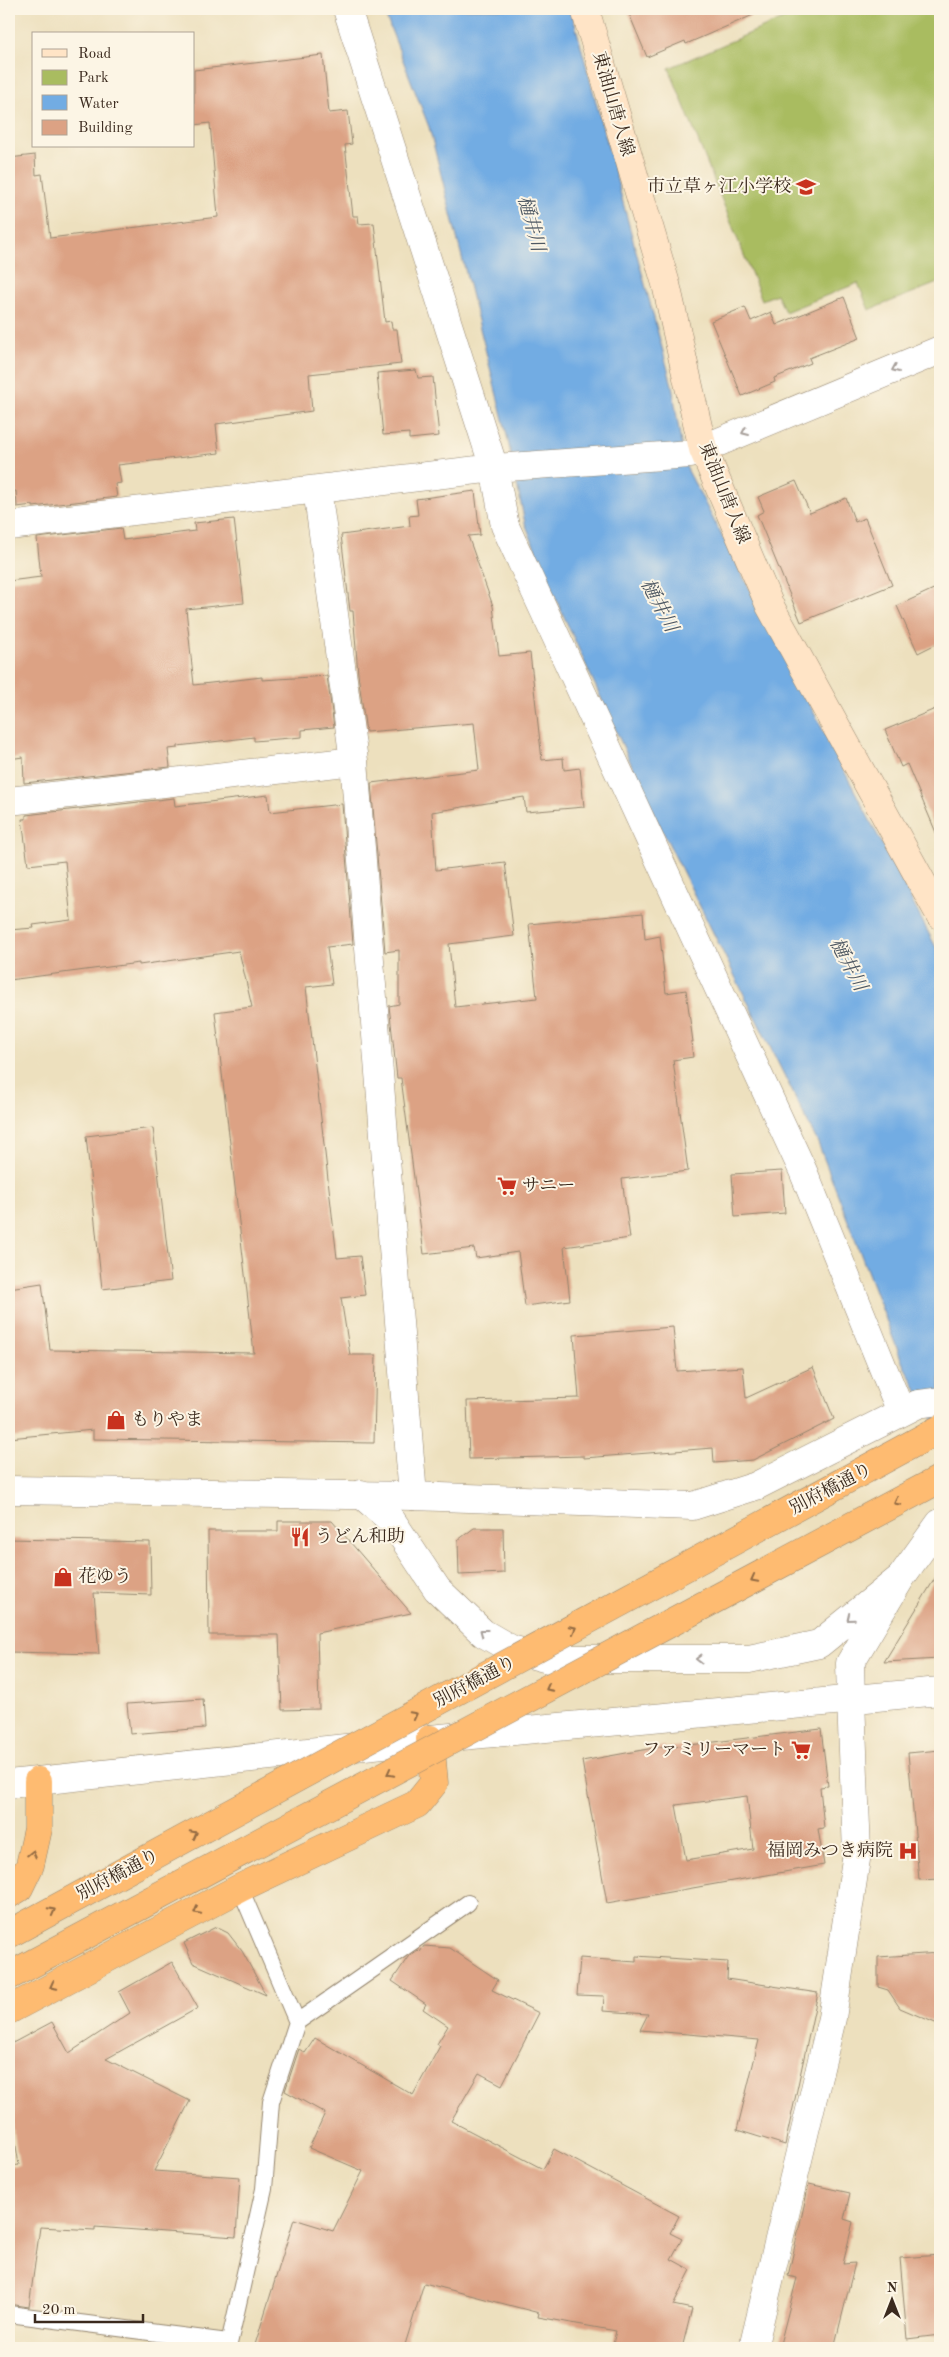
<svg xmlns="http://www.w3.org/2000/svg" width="949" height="2357" font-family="'Old Standard TT','Noto Serif JP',serif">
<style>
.green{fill:#a9bc60;stroke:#72733f}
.water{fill:#72ace3;stroke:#566b80}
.building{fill:#dca284;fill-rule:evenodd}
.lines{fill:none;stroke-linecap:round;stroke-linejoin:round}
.service-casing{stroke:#94856e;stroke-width:18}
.minor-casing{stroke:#94856e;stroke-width:29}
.tertiary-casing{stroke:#94856e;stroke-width:29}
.secondary-casing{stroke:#94856e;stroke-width:29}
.trunk-casing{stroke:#94856e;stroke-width:29}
.service{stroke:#fff;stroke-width:16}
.minor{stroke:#fff;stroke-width:28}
.tertiary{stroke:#fff;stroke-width:28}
.secondary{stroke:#ffe4c6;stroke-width:28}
.trunk{stroke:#febb71;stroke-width:28}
.trunk-bridge-casing{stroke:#94856e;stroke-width:29;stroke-linecap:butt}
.trunk-bridge{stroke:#febb71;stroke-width:28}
.oneway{stroke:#a79f9a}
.oneway2{stroke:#936b43}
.labels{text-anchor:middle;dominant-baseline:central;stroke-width:4;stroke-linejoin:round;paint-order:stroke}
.street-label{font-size:18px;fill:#3b2a1e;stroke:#fcf5e5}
.poi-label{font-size:18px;fill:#3b2a1e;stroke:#fcf5e5;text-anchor:start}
.water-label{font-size:19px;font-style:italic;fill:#4e5863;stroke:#fcf5e5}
</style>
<rect width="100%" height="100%" fill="#fcf5e5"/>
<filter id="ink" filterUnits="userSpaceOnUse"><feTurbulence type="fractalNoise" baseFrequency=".02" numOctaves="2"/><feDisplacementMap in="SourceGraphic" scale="10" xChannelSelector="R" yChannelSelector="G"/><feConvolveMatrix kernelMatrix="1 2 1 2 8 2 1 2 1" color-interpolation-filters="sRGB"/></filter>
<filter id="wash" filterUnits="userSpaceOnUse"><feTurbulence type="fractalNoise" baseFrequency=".0096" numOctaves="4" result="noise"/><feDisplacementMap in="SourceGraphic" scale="20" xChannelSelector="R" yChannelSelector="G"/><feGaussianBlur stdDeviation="1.12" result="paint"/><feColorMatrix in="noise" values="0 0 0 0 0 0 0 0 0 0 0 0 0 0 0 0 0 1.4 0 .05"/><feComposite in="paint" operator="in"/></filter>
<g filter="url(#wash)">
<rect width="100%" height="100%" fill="#ede0be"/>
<!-- green -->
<path class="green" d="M806,9H940V282L869,310L858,283L785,312L777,294L762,300L669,68Z"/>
<!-- water -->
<path class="water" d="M383,9H571L672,385L684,463L940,955V1433L903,1364L818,1143L653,812L550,586L525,523L506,431L429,127Z"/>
<g id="blocks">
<!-- building -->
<path class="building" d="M627,9H767L686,44L685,41L647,57Z
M323,55L329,113L348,111L352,144L345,145L353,216H358L359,224L374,223L385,322L391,321L392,329H397L401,364L309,374L312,411L216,424L219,453L118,465L121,483L115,484L117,497L33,507V505L17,507L16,491L10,492L9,477V158L35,155L36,175L42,174L50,238L218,217L210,123L194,125V70Z
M844,297L860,338L809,358L811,363L774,378L775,382L742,396L711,321L745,307L751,321L771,312L776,325Z
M416,370L418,378L433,377L439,436L409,439V433L383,435L377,373Z
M796,481L810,513L846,498L855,522L865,518L892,585L801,622L757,515L764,511L758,497Z
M475,491L480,535L468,536L493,606L499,656L530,653L542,760L563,758L564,770L580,768L584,807L526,812L524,797L432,812L436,870L505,862L514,936L449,944L455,1007L537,998L529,924L643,913L645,939L660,936L666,993L686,990L693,1042H691L693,1057L673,1060L688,1171L622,1179L630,1238L564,1247L570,1300L525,1306L518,1252L476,1258L474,1248L424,1254L401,1078H397L391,1023L389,1006L399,1004V950L385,952L371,783L479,770L474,723L366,732L358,674L353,611H350L341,535L410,526L409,516L418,515L416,499Z
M234,519L244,603L186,609L194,685L262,677V680L327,676L334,727L302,730V737L254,741V737L178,746V748L168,749L170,767L24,783L23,757L9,759V581L41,577L37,538L121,528L123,540L195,531L194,523Z
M940,586V642L918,653L897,606Z
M940,707V842L907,764L901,767L885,730Z
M268,795L270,812L342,804L353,944L327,947L332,984L306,987L337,1258L360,1256L365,1295L341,1298L350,1355H376L374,1443L93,1439V1430L9,1438V1288L42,1283L50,1350L254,1353L215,1012L252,1007L239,951L139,965V963L9,980V930L34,928L33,925L71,920L65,861L28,865L22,819H26V815L174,798L175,806Z
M153,1128L171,1281L102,1289L86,1136Z
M782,1171L785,1213L735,1217L732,1174Z
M673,1327L677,1371L743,1367L746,1398L813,1367L834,1419L753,1460L714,1463L713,1448L584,1458V1456L469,1459L467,1401L579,1398L574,1335Z
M278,1521H332L411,1613L317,1633L319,1709L282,1710L279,1635H209L208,1531H278Z
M474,1528H503L504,1573L459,1575L458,1540Z
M9,1539L150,1542L151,1595L94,1593L99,1654L9,1652Z
M940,1570V1659L884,1662Z
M203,1699L205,1728L130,1734L127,1704Z
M821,1729L828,1786L820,1787L824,1828L818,1829L824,1865L607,1903L582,1761L665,1746V1748ZM747,1796L753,1849L686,1860L676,1805Z
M940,1750V1879L919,1880L908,1753Z
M216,1927L228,1933L242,1951L266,1995L193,1963L184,1943Z
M424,1946L450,1948L498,1980L492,1990L539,2013L502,2085L479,2073L451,2121L543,2169L554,2149L679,2216L670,2233L682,2239L671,2259L691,2270L673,2305L692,2309L682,2348H612L616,2331L538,2317L539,2313L424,2283L404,2348H254L294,2219L333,2231L363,2171L309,2148L325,2113L285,2091L299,2049L305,2053L315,2038L413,2095L440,2046L437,2044L448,2026L423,2009L426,2004L392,1981L408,1957L418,1950L420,1952Z
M940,1953V2025L900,2008L888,1990L878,1987V1957Z
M636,1956L728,1962L727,1979L818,1993L785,2145L737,2130L759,2040L640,2030L648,2014L603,2011L604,1996L577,1995L580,1958L636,1962Z
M172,1962L198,2008L106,2059L190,2101L154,2171L240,2177L236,2237L95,2227V2230L40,2227L29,2307L9,2304V2166L19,2165L9,2102V2045L52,2022L69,2053L130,2013L119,1992Z
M809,2184L850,2193L844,2219L853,2222L843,2264L855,2263L834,2348H779L797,2278L788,2276Z
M940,2255V2335L907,2339L900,2258Z"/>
</g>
</g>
<g filter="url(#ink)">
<use href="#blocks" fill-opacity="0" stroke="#94856e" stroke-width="1"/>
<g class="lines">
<defs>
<path id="service" d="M240,1888L297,2022
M9,2314L228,2342
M228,2348L264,2189L271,2102L297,2022L468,1903"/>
<path id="minor" d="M347,9L494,468L505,526L803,1171L901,1412
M317,489L354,761L413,1496L693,1506L756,1486L918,1404
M9,526L494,468L690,454L940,350
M9,801L354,761
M361,1494L392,1521L437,1589L483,1633L511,1649L548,1659H749L819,1644L899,1579
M753,2348L832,2018L857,1853L851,1700"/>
<path id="tertiary" d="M918,1404L940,1401
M9,1490L413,1496
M851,1700L850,1663L902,1576L940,1523
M9,1784L430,1739L940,1691"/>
<path id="secondary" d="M585,9L666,284L703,449L770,606L940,915"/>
<path id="trunk" d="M9,1894L19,1888L30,1865L38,1829V1781
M9,2010L240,1888L417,1804L434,1783L430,1739"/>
</defs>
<!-- service casing -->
<use href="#service" class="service-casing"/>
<!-- minor casing -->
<use href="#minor" class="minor-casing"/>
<!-- tertiary casing -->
<use href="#tertiary" class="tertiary-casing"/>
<!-- secondary casing -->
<use href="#secondary" class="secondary-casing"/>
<!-- trunk casing -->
<use href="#trunk" class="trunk-casing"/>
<!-- service -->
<use href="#service" class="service"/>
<!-- minor -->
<use href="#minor" class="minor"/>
<!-- tertiary -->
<use href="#tertiary" class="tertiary"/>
<!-- secondary -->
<use href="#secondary" class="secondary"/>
<!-- trunk -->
<use href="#trunk" class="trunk"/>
<defs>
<path id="trunk-bridge" d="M9,1934L940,1429
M9,1976L940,1479"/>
</defs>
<!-- trunk-bridge casing -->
<use href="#trunk-bridge" class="trunk-bridge-casing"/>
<!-- trunk-bridge -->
<use href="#trunk-bridge" class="trunk-bridge"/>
</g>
<!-- one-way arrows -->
<defs><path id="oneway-chevron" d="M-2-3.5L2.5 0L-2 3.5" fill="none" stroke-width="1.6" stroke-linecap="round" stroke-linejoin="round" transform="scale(1.25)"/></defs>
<g class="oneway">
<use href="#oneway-chevron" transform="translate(895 369) rotate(157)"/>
<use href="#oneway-chevron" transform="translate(745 432) rotate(157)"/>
<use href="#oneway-chevron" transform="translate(850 1618) rotate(141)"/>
<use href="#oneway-chevron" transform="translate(483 1632) rotate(-143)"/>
<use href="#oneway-chevron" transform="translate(699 1659) rotate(180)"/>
</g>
<g class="oneway2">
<use href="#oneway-chevron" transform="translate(897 1502) rotate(152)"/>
<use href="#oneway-chevron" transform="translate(754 1579) rotate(152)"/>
<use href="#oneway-chevron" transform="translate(573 1629) rotate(-28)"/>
<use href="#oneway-chevron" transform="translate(549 1688) rotate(152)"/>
<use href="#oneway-chevron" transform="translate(414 1715) rotate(-28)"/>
<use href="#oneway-chevron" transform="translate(390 1773) rotate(152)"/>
<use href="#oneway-chevron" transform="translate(194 1834) rotate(-28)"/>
<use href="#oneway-chevron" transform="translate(32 1854) rotate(-77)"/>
<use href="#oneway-chevron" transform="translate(52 1911) rotate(-28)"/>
<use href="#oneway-chevron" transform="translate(197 1911) rotate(152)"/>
<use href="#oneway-chevron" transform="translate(53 1986) rotate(152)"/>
</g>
</g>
<!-- icons -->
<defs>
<symbol id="school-bare" viewBox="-9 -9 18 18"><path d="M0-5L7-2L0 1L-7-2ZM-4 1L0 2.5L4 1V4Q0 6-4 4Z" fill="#c8321e" stroke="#fcf5e5" stroke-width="2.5" paint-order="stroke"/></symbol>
<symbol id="supermarket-bare" viewBox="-9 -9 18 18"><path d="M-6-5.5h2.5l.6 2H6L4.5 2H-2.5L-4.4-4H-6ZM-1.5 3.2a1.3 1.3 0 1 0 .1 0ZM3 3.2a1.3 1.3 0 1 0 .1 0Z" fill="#c8321e" stroke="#fcf5e5" stroke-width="2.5" paint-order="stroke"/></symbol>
<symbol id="shop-bare" viewBox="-9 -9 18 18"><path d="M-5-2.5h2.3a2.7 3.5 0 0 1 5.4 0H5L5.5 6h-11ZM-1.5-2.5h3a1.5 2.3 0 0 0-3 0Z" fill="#c8321e" stroke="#fcf5e5" stroke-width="2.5" paint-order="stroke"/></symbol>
<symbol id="restaurant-bare" viewBox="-9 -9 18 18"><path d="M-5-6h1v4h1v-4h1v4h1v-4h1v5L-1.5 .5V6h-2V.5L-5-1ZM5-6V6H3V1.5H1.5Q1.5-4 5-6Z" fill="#c8321e" stroke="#fcf5e5" stroke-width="2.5" paint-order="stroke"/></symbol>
<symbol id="hospital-bare" viewBox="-9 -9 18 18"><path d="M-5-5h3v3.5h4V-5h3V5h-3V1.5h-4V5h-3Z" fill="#c8321e" stroke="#fcf5e5" stroke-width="2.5" paint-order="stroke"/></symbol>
</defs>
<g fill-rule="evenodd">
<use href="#school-bare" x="792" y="173" width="28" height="28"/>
<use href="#supermarket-bare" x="493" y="1172" width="28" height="28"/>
<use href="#shop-bare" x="102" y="1406" width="28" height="28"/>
<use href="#restaurant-bare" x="286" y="1523" width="28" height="28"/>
<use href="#shop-bare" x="49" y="1563" width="28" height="28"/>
<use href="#supermarket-bare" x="787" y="1736" width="28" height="28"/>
<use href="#hospital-bare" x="894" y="1837" width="28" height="28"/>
</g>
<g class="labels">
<!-- street labels -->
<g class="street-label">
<text transform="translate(613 104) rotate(74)">東油山唐人線</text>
<text transform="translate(724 493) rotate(68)">東油山唐人線</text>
<text transform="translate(831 1489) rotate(-28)">別府橋通り</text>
<text transform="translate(475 1682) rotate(-28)">別府橋通り</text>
<text transform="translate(118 1875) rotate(-28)">別府橋通り</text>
</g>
<!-- poi labels -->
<g class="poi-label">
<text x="791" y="187" text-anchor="end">市立草ヶ江小学校</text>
<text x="522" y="1186">サニー</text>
<text x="131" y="1420">もりやま</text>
<text x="315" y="1537">うどん和助</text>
<text x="78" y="1577">花ゆう</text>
<text x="786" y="1750" text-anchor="end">ファミリーマート</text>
<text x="893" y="1851" text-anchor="end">福岡みつき病院</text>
</g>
<!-- water labels -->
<g class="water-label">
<text transform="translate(530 224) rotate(75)">樋井川</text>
<text transform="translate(658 606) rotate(62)">樋井川</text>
<text transform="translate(847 965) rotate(62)">樋井川</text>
</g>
</g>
<!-- margin -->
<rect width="949" height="2357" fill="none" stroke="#fcf5e5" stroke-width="30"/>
<!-- legend -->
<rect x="32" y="32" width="162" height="115" fill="#fcf5e5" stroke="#afa495"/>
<rect x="42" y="49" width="25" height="8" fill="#ffe4c6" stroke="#afa495"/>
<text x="78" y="58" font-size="15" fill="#3b2a1e">Road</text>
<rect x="42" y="70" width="25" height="15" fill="#a9bc60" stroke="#afa495"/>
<text x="78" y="82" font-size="15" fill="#3b2a1e">Park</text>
<rect x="42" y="95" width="25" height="15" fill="#72ace3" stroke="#afa495"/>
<text x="78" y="108" font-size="15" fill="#3b2a1e">Water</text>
<rect x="42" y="120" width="25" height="15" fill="#dca284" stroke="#afa495"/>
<text x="78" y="132" font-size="15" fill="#3b2a1e">Building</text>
<!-- north arrow -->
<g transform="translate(892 2300)" stroke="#fcf5e5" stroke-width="4" paint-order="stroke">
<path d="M0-4L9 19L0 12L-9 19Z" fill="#3b2a1e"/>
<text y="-8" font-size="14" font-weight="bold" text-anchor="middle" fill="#3b2a1e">N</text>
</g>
<!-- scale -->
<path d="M35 2314v8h108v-8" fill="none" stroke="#3b2a1e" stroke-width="2.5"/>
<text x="42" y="2314" font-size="15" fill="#3b2a1e" stroke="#fcf5e5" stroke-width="4" paint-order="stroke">20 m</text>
</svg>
